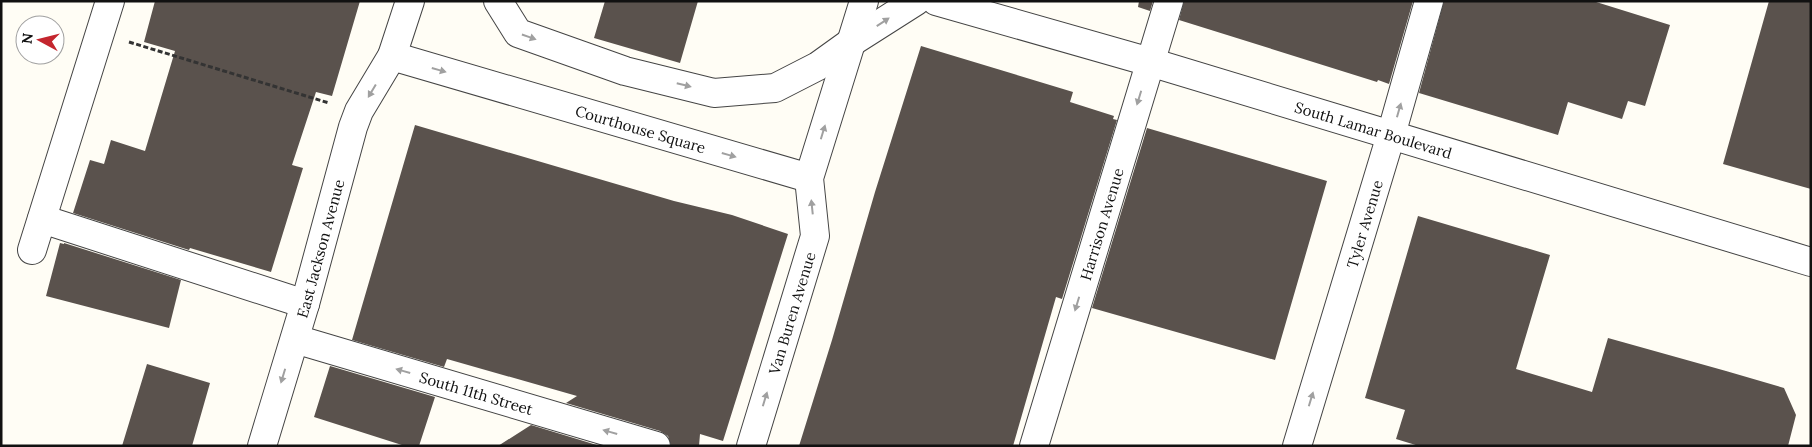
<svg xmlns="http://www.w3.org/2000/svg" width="1812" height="447" font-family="Lora,serif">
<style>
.building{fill:#5a524d}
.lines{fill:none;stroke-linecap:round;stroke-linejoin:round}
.minor-casing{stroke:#444;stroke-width:30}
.path{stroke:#333;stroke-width:3;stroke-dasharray:5 2.5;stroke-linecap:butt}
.minor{stroke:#fff;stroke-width:28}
.oneway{fill:#a0a0a0}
.labels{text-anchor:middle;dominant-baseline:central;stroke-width:5;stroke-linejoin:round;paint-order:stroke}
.street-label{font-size:15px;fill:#111;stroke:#fff}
</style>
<rect width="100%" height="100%" fill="#fffdf5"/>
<!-- building -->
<path class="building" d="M155,1H360L332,96L316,92L292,165L303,168L271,272L190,248L189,250L73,213L90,160L104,164L111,140L145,151L175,51L144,42Z
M605,1H698L680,63L594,38Z
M1139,1H1153L1150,11L1138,7Z
M1184,1H1413L1389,84L1378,80L1377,82L1179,20Z
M1444,1H1593L1670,25L1645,106L1628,101L1622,119L1568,102L1558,135L1419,93Z
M1769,1H1811V189L1723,164Z
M921,46L1073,92L1070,102L1114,116L1113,119L1117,120L1062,299L1056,297L1013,446H799L832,340L875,192Z
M415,125L674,201L732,215L788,234L723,441L700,434L699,446H671L668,436L660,431L566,403L577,396L447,359L444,367L352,340Z
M1147,128L1327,181L1275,360L1092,308Z
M1418,216L1550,255L1516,369L1592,392L1608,338L1726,371L1784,388L1796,415L1788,446H1419L1396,439L1405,410L1365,398Z
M60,243L64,244V243L181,280L169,328L46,296Z
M147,364L210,383L192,446H122Z
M330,366L435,397L419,446H405L314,417Z
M531,425L600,446H498Z"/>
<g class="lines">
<defs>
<g id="minor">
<path d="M498,1L518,33L625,71L714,93L775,88L818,66L850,43L916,1"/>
<path id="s1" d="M936,1L1150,62L1811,262"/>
<path id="s2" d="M392,56L809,178"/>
<path d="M42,219L305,304"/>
<path d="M32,250L110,1"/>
<path id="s3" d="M295,339L656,446"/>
<path id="s4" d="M262,446L305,304L353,127L359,111L392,56L410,1"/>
<path id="s5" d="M751,446L815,236L809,178L864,1"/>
<path id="s6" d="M1034,446L1169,1"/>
<path id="s7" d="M1297,446L1391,135L1429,1"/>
</g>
</defs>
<!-- minor casing -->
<use href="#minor" class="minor-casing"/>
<!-- path -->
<path class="path" d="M129,42L329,103"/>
<!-- minor -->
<use href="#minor" class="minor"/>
</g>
<!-- one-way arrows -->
<defs><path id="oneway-solid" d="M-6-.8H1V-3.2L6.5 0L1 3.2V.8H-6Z" transform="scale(1.25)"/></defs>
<g class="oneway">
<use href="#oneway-solid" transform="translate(883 22) rotate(-33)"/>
<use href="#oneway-solid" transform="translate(529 37) rotate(19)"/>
<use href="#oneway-solid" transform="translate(439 70) rotate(16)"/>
<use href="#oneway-solid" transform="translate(684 85) rotate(14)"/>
<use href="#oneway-solid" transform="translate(372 91) rotate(121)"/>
<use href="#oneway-solid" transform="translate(1139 98) rotate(107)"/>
<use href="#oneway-solid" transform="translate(1399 110) rotate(-74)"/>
<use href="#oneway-solid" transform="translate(823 132) rotate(-73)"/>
<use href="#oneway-solid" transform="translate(729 155) rotate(16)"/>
<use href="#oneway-solid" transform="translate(812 207) rotate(-96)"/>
<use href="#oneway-solid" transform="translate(1077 304) rotate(107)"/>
<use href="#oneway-solid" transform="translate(403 371) rotate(-164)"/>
<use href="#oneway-solid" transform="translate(283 376) rotate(107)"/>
<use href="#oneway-solid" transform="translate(765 399) rotate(-73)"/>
<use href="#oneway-solid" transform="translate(1311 399) rotate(-73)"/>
<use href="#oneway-solid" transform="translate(610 432) rotate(-164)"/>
</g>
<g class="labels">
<!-- street labels -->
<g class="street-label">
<text stroke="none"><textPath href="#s2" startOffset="259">Courthouse Square</textPath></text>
<text stroke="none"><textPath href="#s1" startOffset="456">South Lamar Boulevard</textPath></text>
<text stroke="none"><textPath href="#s6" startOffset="232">Harrison Avenue</textPath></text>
<text stroke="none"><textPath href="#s7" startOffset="232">Tyler Avenue</textPath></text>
<text stroke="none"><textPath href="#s4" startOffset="206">East Jackson Avenue</textPath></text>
<text stroke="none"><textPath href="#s5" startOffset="139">Van Buren Avenue</textPath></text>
<text stroke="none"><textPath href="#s3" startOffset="189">South 11th Street</textPath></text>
</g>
</g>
<!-- border -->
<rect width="1812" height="447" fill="none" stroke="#111111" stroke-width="5"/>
<!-- north arrow -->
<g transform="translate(40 40) rotate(277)"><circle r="24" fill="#ffffff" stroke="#a0a0a0"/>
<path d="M0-4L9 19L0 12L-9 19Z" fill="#c4262e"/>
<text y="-8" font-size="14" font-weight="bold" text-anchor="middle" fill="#111111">N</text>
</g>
</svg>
